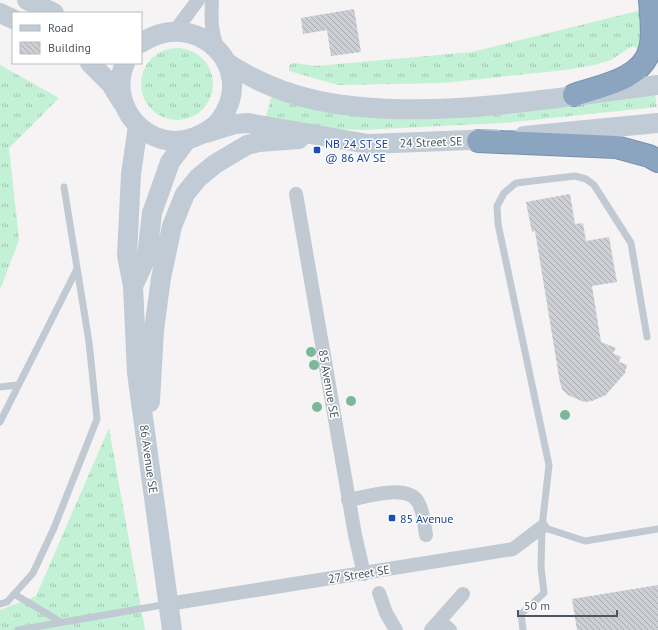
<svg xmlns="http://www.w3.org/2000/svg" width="658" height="630" font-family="'PT Sans',sans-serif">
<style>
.grass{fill:url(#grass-tufts)}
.building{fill:url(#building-back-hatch)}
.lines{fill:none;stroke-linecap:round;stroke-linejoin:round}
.highway-casing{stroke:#7690ad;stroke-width:24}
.lane{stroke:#c1cad2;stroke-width:7}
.street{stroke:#c1cad2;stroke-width:14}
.secondary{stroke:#c1cbd6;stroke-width:20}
.highway{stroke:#8ba5c1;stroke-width:22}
.tree{fill:#7bb799}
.transit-dot{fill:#1a4fb4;stroke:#fff;stroke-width:1.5}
.labels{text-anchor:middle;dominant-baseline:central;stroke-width:3;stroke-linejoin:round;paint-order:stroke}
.street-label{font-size:12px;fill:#4a5661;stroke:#fff}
.transit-label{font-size:12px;fill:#164399;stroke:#fff;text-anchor:start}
</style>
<defs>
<pattern id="grass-tufts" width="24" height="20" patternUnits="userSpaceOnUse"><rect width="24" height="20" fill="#c3f1d5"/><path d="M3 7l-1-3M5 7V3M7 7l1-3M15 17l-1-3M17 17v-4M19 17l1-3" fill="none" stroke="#a0c6b0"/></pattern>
<pattern id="building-back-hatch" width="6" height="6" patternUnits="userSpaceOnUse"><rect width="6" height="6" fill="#cdcfd5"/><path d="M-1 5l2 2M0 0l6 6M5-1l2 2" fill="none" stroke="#a8abb0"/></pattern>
</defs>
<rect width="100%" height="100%" fill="#f5f3f3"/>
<!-- grass -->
<path class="grass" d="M646,9L641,47L637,48L632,46L611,60L594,65L565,70L443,83L338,85L289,71V65L294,63L316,66L472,52Z
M141 84a36 36 0 1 1 72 0a36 36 0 1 1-72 0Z
M0,65L59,98L9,148L19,240L0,290Z
M655,94L657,107L502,123L360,130L322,128L266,117L271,98L273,97L292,103Z
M109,428L145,630H0V610L36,596Z"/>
<!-- building -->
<path class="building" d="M354,9L361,52L331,56L327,30L303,34L301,18Z
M570,194L575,224L583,223L586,241L609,237L617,282L592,286L601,342L616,348L613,353L621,357L619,362L627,365L625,373L606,395L592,401L584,402L568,395L562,389L560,383L535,231L532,232L526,202Z
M658,585V630H577L572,599Z"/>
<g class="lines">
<defs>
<path id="highway" d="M574,95C600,86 642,80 650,49C654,34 651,16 650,0
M478,141L616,147L649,156L658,161"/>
</defs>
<!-- highway casing -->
<use href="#highway" class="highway-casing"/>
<!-- lane -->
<path class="lane" d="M0,387L18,385
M0,422L77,269
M542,527L585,541L658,529
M14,594L61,622
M0,604L7,602L33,573L54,528L97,419L89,342L64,187
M18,630L168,604
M523,630L521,614L544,593L541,567L542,527L549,465L498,224L497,206L504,193L516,183L575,176L586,179L594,185L631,243L647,337"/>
<!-- street -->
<path class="street" d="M212,0C211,18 211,33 218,49
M175,31L198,0
M296,194L355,535L364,574
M348,500C366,497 408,483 418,502C424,512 424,524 426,535
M379,593L386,613L396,630
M168,604L513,549L542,527
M439,621L450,630
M431,630L463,594"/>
<!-- secondary -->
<path class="secondary" d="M27,0L54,13
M0,13L13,19
M226,62C253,80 283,93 315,100C420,123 552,98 658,85
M90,63L111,84L122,102
M125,63C106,107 150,155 195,137C205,133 214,128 220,120C259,68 196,6 141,43
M138,126L131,174L127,255L133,286L137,373L172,630
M206,133L235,124L248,123L368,144L495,139
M524,136L658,123
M133,286L147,256L152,213L163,182L170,162L186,141
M150,402L154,330L161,278L172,226L185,194L198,178L215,164L247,145L259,142L299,139"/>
<!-- highway -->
<use href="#highway" class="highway"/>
</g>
<!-- trees -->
<g class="tree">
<circle cx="311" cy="352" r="5"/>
<circle cx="314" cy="365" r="5"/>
<circle cx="351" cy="401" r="5"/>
<circle cx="317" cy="407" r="5"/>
<circle cx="565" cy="415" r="5"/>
</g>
<!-- markers -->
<g class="transit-dot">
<rect x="313" y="146" width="8" height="8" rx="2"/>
<rect x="388" y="514" width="8" height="8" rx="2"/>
</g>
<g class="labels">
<!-- street labels -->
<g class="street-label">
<text transform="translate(431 142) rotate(-2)">24 Street SE</text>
<text transform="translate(329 384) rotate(80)">85 Avenue SE</text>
<text transform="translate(149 459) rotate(82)">86 Avenue SE</text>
<text transform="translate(359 574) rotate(-9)">27 Street SE</text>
</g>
<!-- transit labels -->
<g class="transit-label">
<text x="325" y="143">NB 24 ST SE<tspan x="325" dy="14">@ 86 AV SE</tspan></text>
<text x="400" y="518">85 Avenue</text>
</g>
</g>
<!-- legend -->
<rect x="12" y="12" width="130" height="52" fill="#ffffff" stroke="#b7bbc0"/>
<rect x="20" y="25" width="20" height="6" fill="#c1cbd6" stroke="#b7bbc0"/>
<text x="48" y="32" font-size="12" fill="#4a5661">Road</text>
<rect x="20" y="42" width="20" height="12" fill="url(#building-back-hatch)" stroke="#b7bbc0"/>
<text x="48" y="52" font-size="12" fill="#4a5661">Building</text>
<!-- scale -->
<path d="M518 610v6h99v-6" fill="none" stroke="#4a5661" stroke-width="2"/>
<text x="524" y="610" font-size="12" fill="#4a5661" stroke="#ffffff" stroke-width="3" paint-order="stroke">50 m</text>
</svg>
